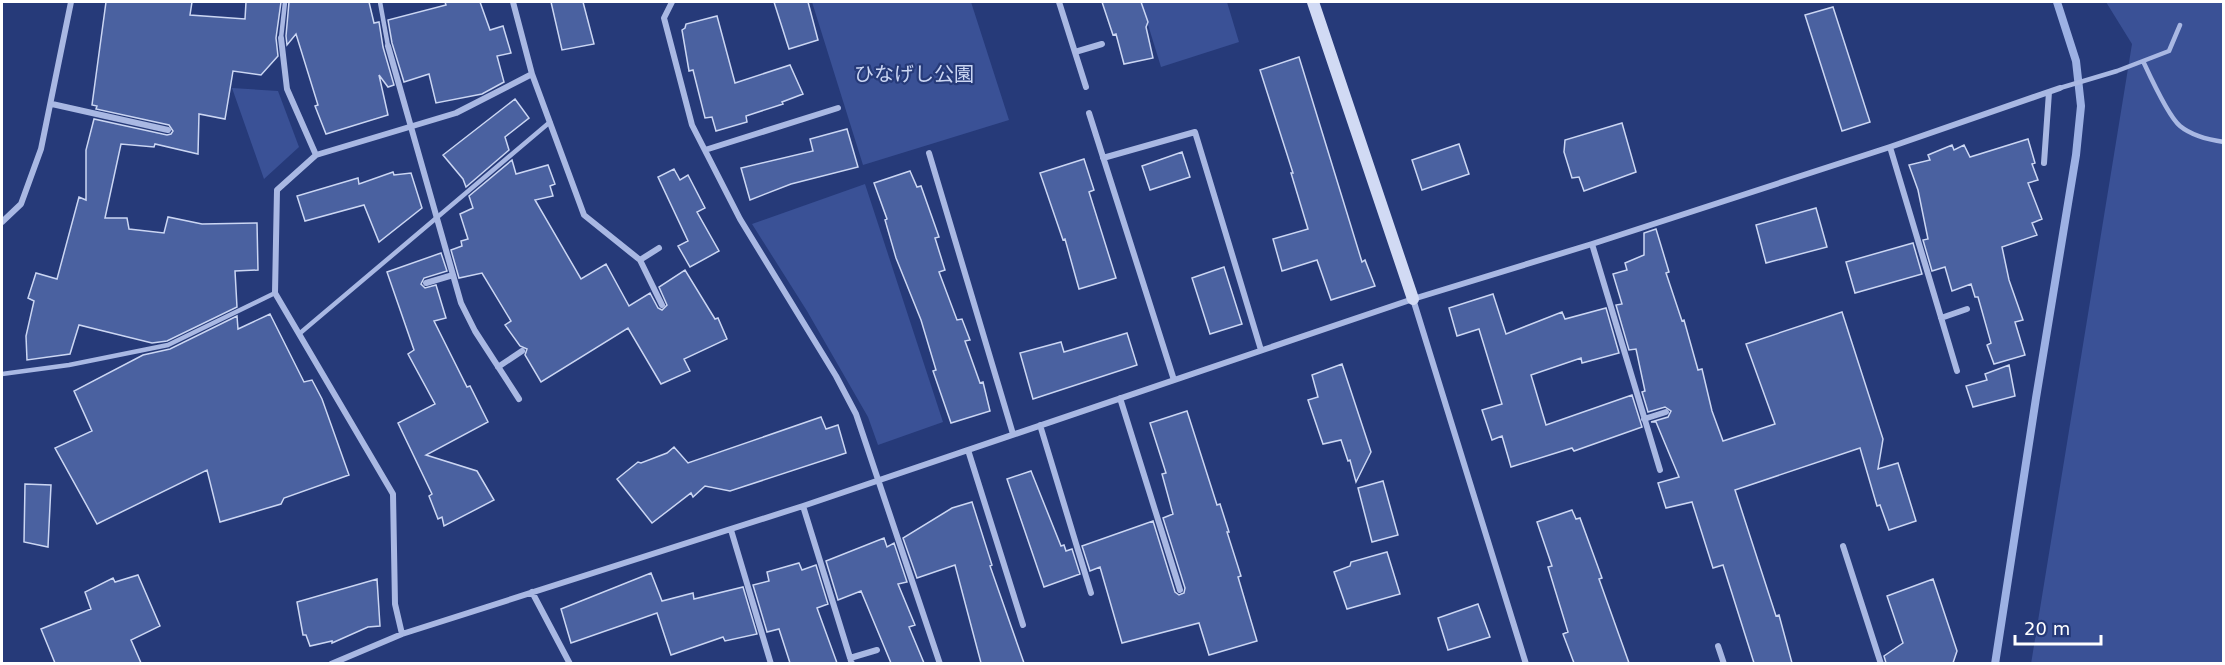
<svg xmlns="http://www.w3.org/2000/svg" width="2225" height="665" font-family="'DejaVu Sans','Noto Sans JP',sans-serif">
<style>
.green{fill:#3a5196}
.lines{fill:none;stroke-linecap:round;stroke-linejoin:round}
.stream{stroke:#9db1e4;stroke-width:8}
.building{fill:#4a61a0;stroke:#cbd6f3;stroke-width:1.5}
.lane{stroke:#a9b8e3;stroke-width:4.5}
.street{stroke:#a9b8e3;stroke-width:6}
.secondary{stroke:#d1daf4;stroke-width:12}
.labels{text-anchor:middle;dominant-baseline:central;stroke-width:4.5;stroke-linejoin:round;paint-order:stroke}
.park-label{font-size:20px;fill:#cbd6f3;stroke:#263a79}
</style>
<rect width="100%" height="100%" fill="#263a79"/>
<!-- green -->
<path class="green" d="M812,2H971L1009,120L863,165Z
M1141,2H1227L1239,42L1161,67Z
M2106,2H2223V663L2031,664L2132,44Z
M232,88L278,91L299,147L264,179Z
M865,184L943,422L878,445L868,417L807,311L752,224Z"/>
<g class="lines">
<!-- stream -->
<path class="stream" d="M1995,664L2036,398L2076,155L2081,106L2076,61L2057,2"/>
</g>
<!-- building -->
<path class="building" d="M106,2H192L190,15L245,19L246,2H281L276,38L278,56L261,75L233,71L225,119L199,114L198,154L155,144L154,147L121,144L105,218H127L129,229L164,233L168,217L202,224L257,223L258,270L235,271L237,307L167,341L152,343L79,325L70,354L27,360L26,336L34,301L28,298L36,273L57,279L79,197L86,200V150L94,119L167,135L171,134L173,131L169,125L96,109L97,106L92,105Z
M289,2H369L374,23L379,22L383,47L394,85L388,87L379,75L388,115L326,134L315,106L318,105L296,34L287,45L286,36Z
M445,2H480L490,30L503,26L511,53L497,56L504,82L482,94L436,103L429,74L404,82L392,43L388,20L446,5Z
M551,2H583L594,44L562,50Z
M774,2H808L818,40L789,49Z
M1102,2H1141L1148,22L1146,27L1153,58L1124,64L1116,34L1113,35Z
M1833,7L1870,122L1842,131L1805,15Z
M717,16L735,83L790,65L803,94L782,102L783,104L746,116L747,122L716,131L712,117L705,118L693,70L689,71L682,30L685,28L686,24Z
M1299,57L1362,262L1365,260L1375,286L1331,300L1317,260L1282,271L1273,239L1308,229L1291,173H1293L1260,70Z
M515,99L529,118L505,137L509,150L466,187L463,179L443,155Z
M1622,123L1636,172L1584,191L1579,177L1572,178L1564,152L1565,140Z
M847,129L858,167L791,184L750,200L741,168L813,151L810,139Z
M2028,139L2035,163L2032,164L2038,180L2028,183L2042,219L2032,223L2037,235L2002,247L2009,280L2023,320L2015,322L2025,355L1994,364L1987,345L1991,343L1978,297H1975L1971,284L1952,291L1945,267L1932,271L1923,240L1928,239L1918,190L1909,165L1930,160L1928,155L1952,145L1954,150L1964,145L1970,157Z
M1459,144L1469,174L1422,190L1412,160Z
M1182,152L1190,177L1150,190L1142,166Z
M1084,159L1094,190L1089,192L1116,278L1079,289L1065,239L1063,240L1040,173Z
M512,160L516,174L548,165L555,184L550,186L553,196L535,200L581,279L606,264L629,306L650,293L658,308L662,310L667,305L659,287L685,270L715,319L718,318L727,339L684,359L690,371L661,384L628,328L541,382L525,355L527,349L520,346L505,325L511,321L482,273L459,278L451,250L462,246L461,241L468,239L460,214L473,208L469,196Z
M674,169L680,180L688,175L705,208L697,212L719,251L690,267L678,246L688,241L658,177Z
M910,171L917,187L921,186L939,237L935,238L945,270L939,272L957,320L962,319L970,340L965,341L980,383L983,382L990,411L951,423L933,371L936,370L921,320L896,258L885,220L887,219L874,183Z
M393,172L394,175L411,173L422,208L379,242L364,205L305,221L297,196L358,178L359,184Z
M1816,208L1827,247L1766,263L1756,225Z
M1656,229L1669,272L1666,273L1682,321L1684,320L1698,370L1702,369L1712,411L1723,441L1775,424L1746,344L1842,312L1883,439L1878,469L1898,463L1916,521L1889,530L1880,505L1877,506L1860,448L1735,490L1776,616L1779,615L1792,663H1754L1723,565L1713,568L1692,502L1666,508L1658,483L1679,477L1656,422H1651L1668,417L1671,411L1665,407L1648,412L1642,392L1645,391L1636,349L1629,350L1616,305L1622,304L1613,274L1627,270L1625,263L1644,255V233Z
M1913,243L1922,274L1855,293L1846,262Z
M441,253L447,271L424,278L421,284L425,288L436,285L446,318L434,321L467,387L470,386L488,422L426,455L477,471L494,500L444,526L442,517L438,519L429,496L432,494L398,423L435,404L408,354L414,350L387,272Z
M1224,267L1242,324L1210,334L1192,278Z
M1493,294L1506,334L1562,312L1565,319L1606,308L1619,353L1582,363L1581,358L1531,375L1546,425L1632,395L1642,427L1574,451L1572,448L1511,467L1502,436L1492,440L1482,410L1502,404L1479,329L1457,336L1449,308Z
M270,314L304,382L312,380L322,399L349,475L284,498L281,504L220,522L207,470L97,524L55,448L92,431L74,391L143,355L170,349L237,316L238,329Z
M1127,333L1137,365L1033,399L1020,353L1061,342L1064,352Z
M1342,364L1371,452L1356,482L1350,460L1348,461L1341,440L1323,444L1308,400L1318,397L1312,375Z
M2009,365L2015,396L1973,407L1966,386L1987,380L1985,374Z
M1187,411L1217,505L1220,504L1229,532H1227L1241,576L1238,577L1257,641L1209,655L1199,623L1122,643L1100,567L1090,571L1082,546L1153,521L1175,592L1179,595L1184,593L1185,588L1163,518L1173,514L1162,474L1166,473L1150,423Z
M821,417L826,429L838,425L846,453L730,491L705,486L693,497L691,493L652,523L617,479L638,462L641,463L667,453L674,447L688,463Z
M1031,471L1061,546L1064,545L1066,551L1072,549L1080,574L1044,587L1007,479Z
M1383,481L1398,535L1372,542L1358,488Z
M25,484L51,485L48,547L24,542Z
M972,502L992,565L990,566L1024,663H981L955,565L917,578L903,538L952,508Z
M1572,510L1576,519L1580,518L1602,578L1599,579L1629,663H1574L1563,634L1568,632L1548,567L1552,566L1537,522Z
M884,538L887,547L894,543L907,582L898,584L915,625L909,627L924,663H891L861,591L838,600L826,561Z
M1387,552L1400,594L1347,609L1334,572L1350,566L1351,562Z
M799,563L802,570L816,565L828,604L817,608L837,663H790L779,629L767,632L753,585L769,581L767,572Z
M651,573L662,601L693,593L694,599L743,587L757,634L725,641L723,637L671,655L657,613L571,643L561,609Z
M138,575L160,626L131,640L141,663H55L41,629L91,609L85,592L113,578L115,582Z
M377,579L380,626L368,627L332,643V641L310,646L306,635H303L297,602Z
M1933,579L1957,651L1953,663H1886L1884,656L1903,643L1887,596Z
M1478,604L1490,637L1448,650L1438,618Z"/>
<g class="lines">
<!-- lane -->
<path class="lane" d="M380,2L388,46
M281,38L285,2
M2143,61C2150,76 2168,116 2180,126C2191,135 2210,140 2224,142
M2060,88L2117,71L2169,51L2180,25
M299,334L550,122
M2,374L69,365L168,345L275,293"/>
<!-- street -->
<path class="street" d="M513,2L532,74L584,215L640,260L662,305
M672,2L664,18L692,125L740,219L836,376L856,414L940,664
M1059,2L1086,87
M281,38L287,89L316,155
M388,46L461,303L475,331L519,399
M1075,52L1102,44
M52,104L168,130
M1089,113L1174,380
M1890,147L1957,371
M705,150L838,108
M929,153L1013,434
M1103,158L1195,132L1261,350
M2044,163L2049,92
M2,222L21,204L41,149L71,2
M1592,244L1660,470
M640,260L659,248
M426,283L453,275
M1413,299L1526,664
M1941,318L1967,309
M498,367L522,351
M1120,398L1180,590
M1644,419L1666,412
M1040,425L1091,593
M968,450L1023,625
M803,506L852,664
M731,530L771,664
M1843,546L1881,664
M532,592L570,664
M402,634L395,604L393,494L275,293L277,190L316,155L456,113L532,74
M1718,646L1724,664
M850,658L877,650
M331,664L402,634L803,506L1413,299L1592,244L1890,147L2060,88"/>
<!-- secondary -->
<path class="secondary" d="M1313,2L1413,299"/>
</g>
<g class="labels">
<!-- park labels -->
<g class="park-label">
<text x="914" y="74">ひなげし公園</text>
</g>
</g>
<!-- border -->
<rect width="2225" height="665" fill="none" stroke="#ffffff" stroke-width="6"/>
<!-- scale -->
<path d="M2015 635v9h86v-9" fill="none" stroke="#ffffff" stroke-width="3"/>
<text x="2024" y="635" font-size="18" fill="#ffffff" stroke="#263a79" stroke-width="4.5" paint-order="stroke">20 m</text>
</svg>
